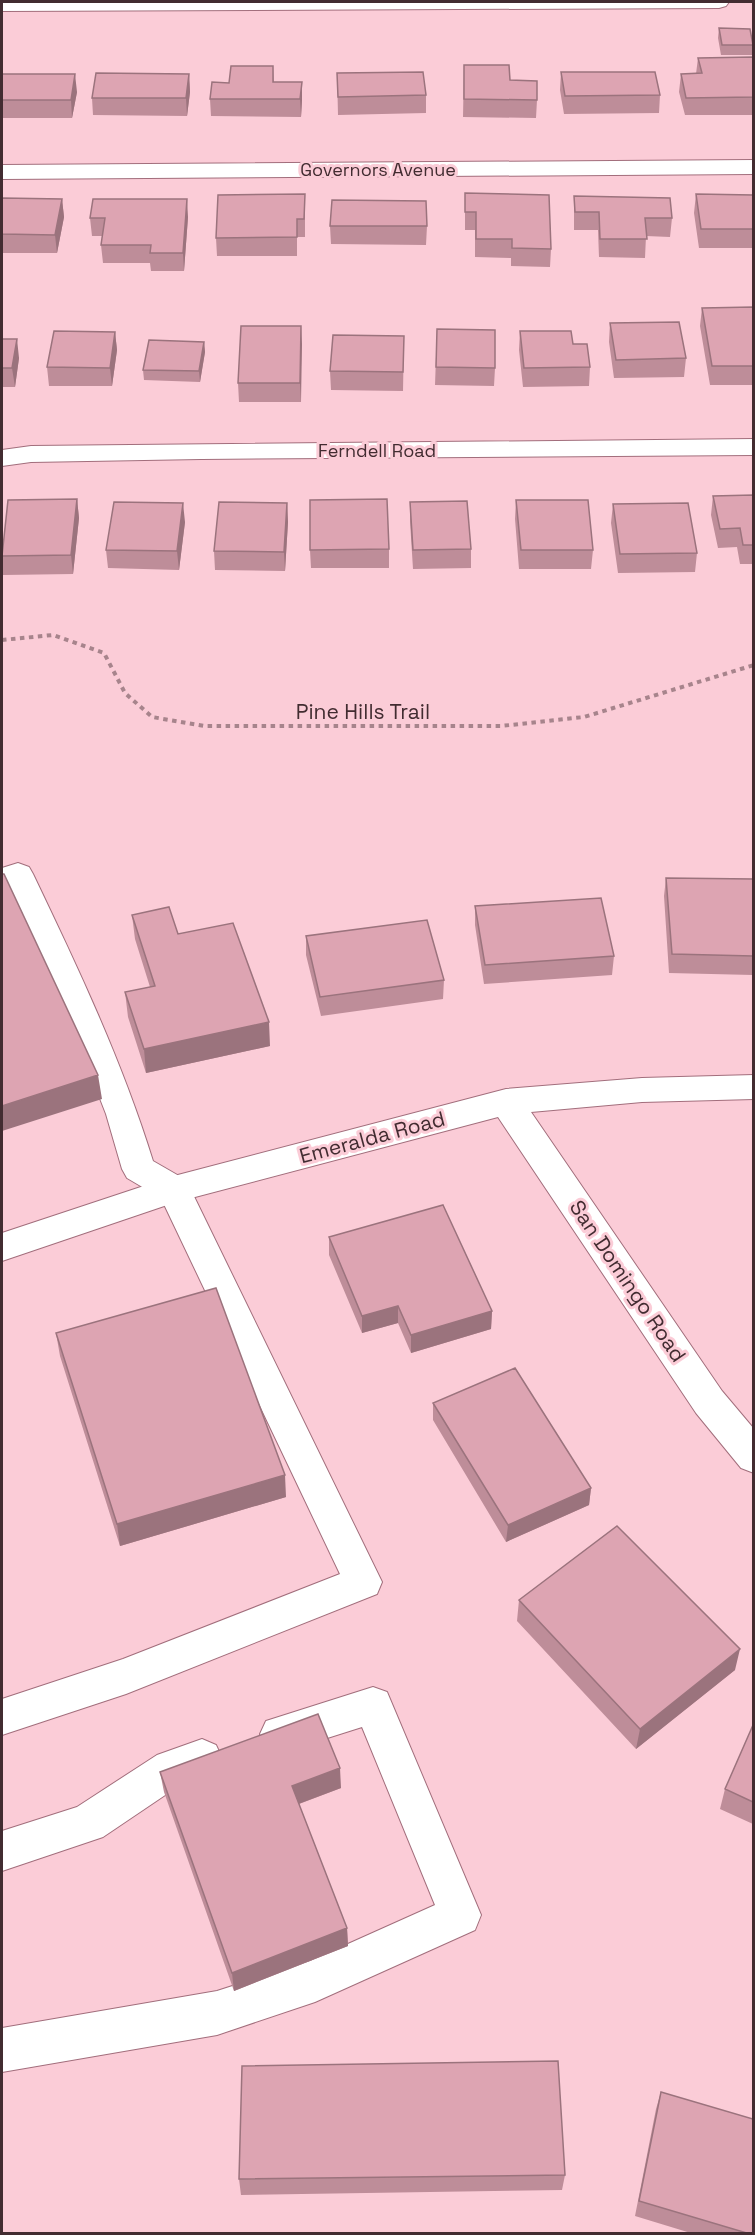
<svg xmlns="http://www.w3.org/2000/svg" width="755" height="2235" font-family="'Space Grotesk',sans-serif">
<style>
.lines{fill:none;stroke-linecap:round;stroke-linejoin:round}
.service-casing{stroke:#a26e7c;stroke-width:2}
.minor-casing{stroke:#a26e7c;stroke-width:2}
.tertiary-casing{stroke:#a26e7c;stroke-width:2}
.path{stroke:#a7848c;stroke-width:4;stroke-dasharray:4.5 4.5;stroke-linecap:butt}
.service{fill:#fff;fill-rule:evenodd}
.minor{fill:#fff;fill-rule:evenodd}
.tertiary{fill:#fff;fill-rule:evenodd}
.wall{fill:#be8d99}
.shaded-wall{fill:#9b737d}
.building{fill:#dda4b2;stroke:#9b737d;stroke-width:1.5}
.labels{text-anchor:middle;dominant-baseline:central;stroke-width:6;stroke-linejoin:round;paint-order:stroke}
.far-street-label{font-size:18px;fill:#422c31;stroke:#fbccd7}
.street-label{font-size:21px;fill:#422c31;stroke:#fbccd7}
</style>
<rect width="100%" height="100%" fill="#fbccd7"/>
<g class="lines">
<defs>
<path id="service" d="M2,2H729L726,6L719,8L2,11Z
M18,863L29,867L33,874C78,968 122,1061 153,1161L186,1180L382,1582L377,1594L126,1694L2,1735V1699L123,1659L340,1574L161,1198L127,1178L122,1169L106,1114L60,996L9,888L2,889V868Z
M373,1687L387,1692L481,1915L475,1930L315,2002L217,2035L2,2072V2028L217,1991L310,1961L435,1905L362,1727L280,1753L266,1747L260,1734L266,1721Z
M202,1739L216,1745L222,1758L216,1771L183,1783L103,1837L2,1871V1831L77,1807L157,1755Z"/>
<path id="minor" d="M754,439V455L201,459L31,462L2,466V450L31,446Z
M754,1075V1099L642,1102L531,1112L722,1391L754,1429V1473L741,1468L696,1413L498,1117L176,1202L2,1261V1233L174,1176L506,1089L642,1078Z"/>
<path id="tertiary" d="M754,160V174L2,179V165Z"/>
</defs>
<!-- service casing -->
<use href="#service" class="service-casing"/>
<!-- minor casing -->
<use href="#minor" class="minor-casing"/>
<!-- tertiary casing -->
<use href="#tertiary" class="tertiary-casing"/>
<!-- path -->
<path class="path" d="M2,640L53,635L104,653L125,693L152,717L205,726H501L584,717L754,665"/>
<!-- service -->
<use href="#service" class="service"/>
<!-- minor -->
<use href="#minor" class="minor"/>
<!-- tertiary -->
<use href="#tertiary" class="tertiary"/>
</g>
<!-- wall -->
<path class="wall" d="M719,28L753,45L752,55H721L718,38Z
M753,57V115H685L679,92L681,74H696L698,58Z
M464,65L510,80L537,100L536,118L463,117Z
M273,66L274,82L302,100L301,117L211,116L210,99L229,83Z
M561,72L660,95L659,113L564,114L560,90Z
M337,73L426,95V113L338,115Z
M2,74L77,92L72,118H2Z
M189,74L190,92L187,116L93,115L92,98Z
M465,193L551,249L550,267L511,266V258L475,257V230H465Z
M696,194L753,195V248H699L694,213Z
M574,196L672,218L670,237L646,236L645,258L599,257L598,230H574Z
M2,198L62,199L64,217L57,253H2Z
M305,213V237H297V256H217L216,238Z
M188,217L184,271H151L150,263H103L101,245L102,236H92L90,218Z
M330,226H427L426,245L331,244Z
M753,307V385H710L700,326L702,308Z
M610,323L686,358L684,377L614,378L609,342Z
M301,326V402H239L238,383Z
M437,329L495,368L494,386L435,385Z
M520,331L590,367L589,386L523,387L519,350Z
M115,332L117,350L112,386H49L47,367Z
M404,336L403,391L331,390L330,371Z
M2,339L19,358L15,387H2Z
M204,342L205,352L200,382L144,380L143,370Z
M753,495V564H740L737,547L718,548L711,515L713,496Z
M77,499L79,518L73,574L3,575L2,562V550Z
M516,500L593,550L591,569H519L515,519Z
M410,502L471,549V568L413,569L410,521Z
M287,503L288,522L285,571L215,570L214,551Z
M613,504L697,553L695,572L618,573L611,523Z
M185,522L179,570L108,568L106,550Z
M389,549V568H311L310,550Z
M666,878L753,879V975L669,973L664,896Z
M475,906L614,956L612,975L484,984L475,925Z
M132,915L178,934L270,1046L146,1073L128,1017L125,992L150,987L135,939Z
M306,936L444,980L443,999L321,1016L306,955Z
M329,1237L492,1311L491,1329L411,1353L398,1323L362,1333L329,1255Z
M56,1333L286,1497L120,1546L60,1356Z
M433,1403L591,1488L589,1505L506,1542L433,1420Z
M519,1600L735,1670L636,1749L517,1621Z
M753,1725V1824L720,1809L725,1789Z
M160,1772L341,1788L299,1804L347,1928L348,1946L234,1991L164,1792Z
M661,2092L753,2234H694L635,2216L656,2109Z
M565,2175L562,2190L241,2195L239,2179Z"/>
<!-- shaded-wall -->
<path class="shaded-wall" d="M75,74L77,92L72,118L71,100Z
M189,74L190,92L187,116L186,98Z
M302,82V100L301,117L300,99Z
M62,199L64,217L57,253L55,235Z
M187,199L188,217L184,271L183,253Z
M301,326L302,344L301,402L300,383Z
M115,332L117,350L112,386L110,368Z
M17,339L19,358L15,387L12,368Z
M204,342L205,352L200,382L199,371Z
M77,499L79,518L73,574L71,555Z
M183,503L185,522L179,570L177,551Z
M287,503L288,522L285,571L284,552Z
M269,1022L270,1046L146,1073L144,1049Z
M98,1075L102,1099L2,1131V1106Z
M398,1306V1323L362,1333V1316Z
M492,1311L491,1329L411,1353V1335Z
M285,1475L286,1497L120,1546L117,1524Z
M591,1488L589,1505L506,1542L508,1525Z
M740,1649L735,1670L636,1749L640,1729Z
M340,1768L341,1788L293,1806L292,1786Z
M347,1928L348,1946L234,1991L232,1973Z"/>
<!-- building -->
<path class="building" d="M719,28L750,29L753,45H722Z
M753,57V97L686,98L681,74L702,73L698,58Z
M464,65H509L510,80L537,81V100L464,99Z
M231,66H273V82H302L300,99H210L212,82L229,83Z
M423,72L426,95L338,97L337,73Z
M561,72H655L660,95L565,96Z
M96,73L189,74L186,98H92Z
M2,74H75L71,100H2Z
M465,193L549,195L551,249L512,248V239H476V212H465Z
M305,194L304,219H297V237L216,238L218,195Z
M696,194L753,195V229H701Z
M574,196L670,198L672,218H645L647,239H600L599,212H575Z
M2,198L62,199L55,235L2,234Z
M93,199H187L183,253H150L151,245H101L105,218H90Z
M332,200L426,201L427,226H330Z
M753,307V366H712L702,308Z
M679,322L686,358L616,360L610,323Z
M241,326H301L300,383H238Z
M437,329L495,330V368L436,367Z
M54,331L115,332L110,368L47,367Z
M520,331H571L573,344H587L590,367L524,368Z
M333,335L404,336L403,372L330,371Z
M2,339H17L12,368H2Z
M149,340L204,342L199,371L143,370Z
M753,495V545H743L740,528L720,529L713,496Z
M77,499L71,555L2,556L8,500Z
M387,499L389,549L310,550V500Z
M516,500H588L593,550H521Z
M467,501L471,549L413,550L410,502Z
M114,502L183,503L177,551L106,550Z
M219,502L287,503L284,552L214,551Z
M688,503L697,553L620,554L613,504Z
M2,874H4L98,1075L2,1106Z
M666,878L753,879V956L672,954Z
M601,898L614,956L485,965L475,906Z
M169,907L178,934L233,923L269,1022L144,1049L125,992L155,986L132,915Z
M427,920L444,980L320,997L306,936Z
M443,1205L492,1311L411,1335L398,1306L362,1316L329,1237Z
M216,1288L285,1475L117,1524L56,1333Z
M515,1368L591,1488L508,1525L433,1403Z
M617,1526L740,1649L640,1729L519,1600Z
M318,1714L340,1768L292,1786L347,1928L232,1973L160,1772Z
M753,1725V1802L725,1789Z
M558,2061L565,2175L239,2179L242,2066Z
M661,2092L753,2119V2234H750L639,2201Z"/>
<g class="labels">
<!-- far-street labels -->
<g class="far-street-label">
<text x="378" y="169">Governors Avenue</text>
<text x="377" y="450">Ferndell Road</text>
</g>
<!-- street labels -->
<g class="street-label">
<text x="363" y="711">Pine Hills Trail</text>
<text transform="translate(372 1137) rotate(-15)">Emeralda Road</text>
<text transform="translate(628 1281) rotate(56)">San Domingo Road</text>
</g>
</g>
<!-- border -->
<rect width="755" height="2235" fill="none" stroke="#422c31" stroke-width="6"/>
</svg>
